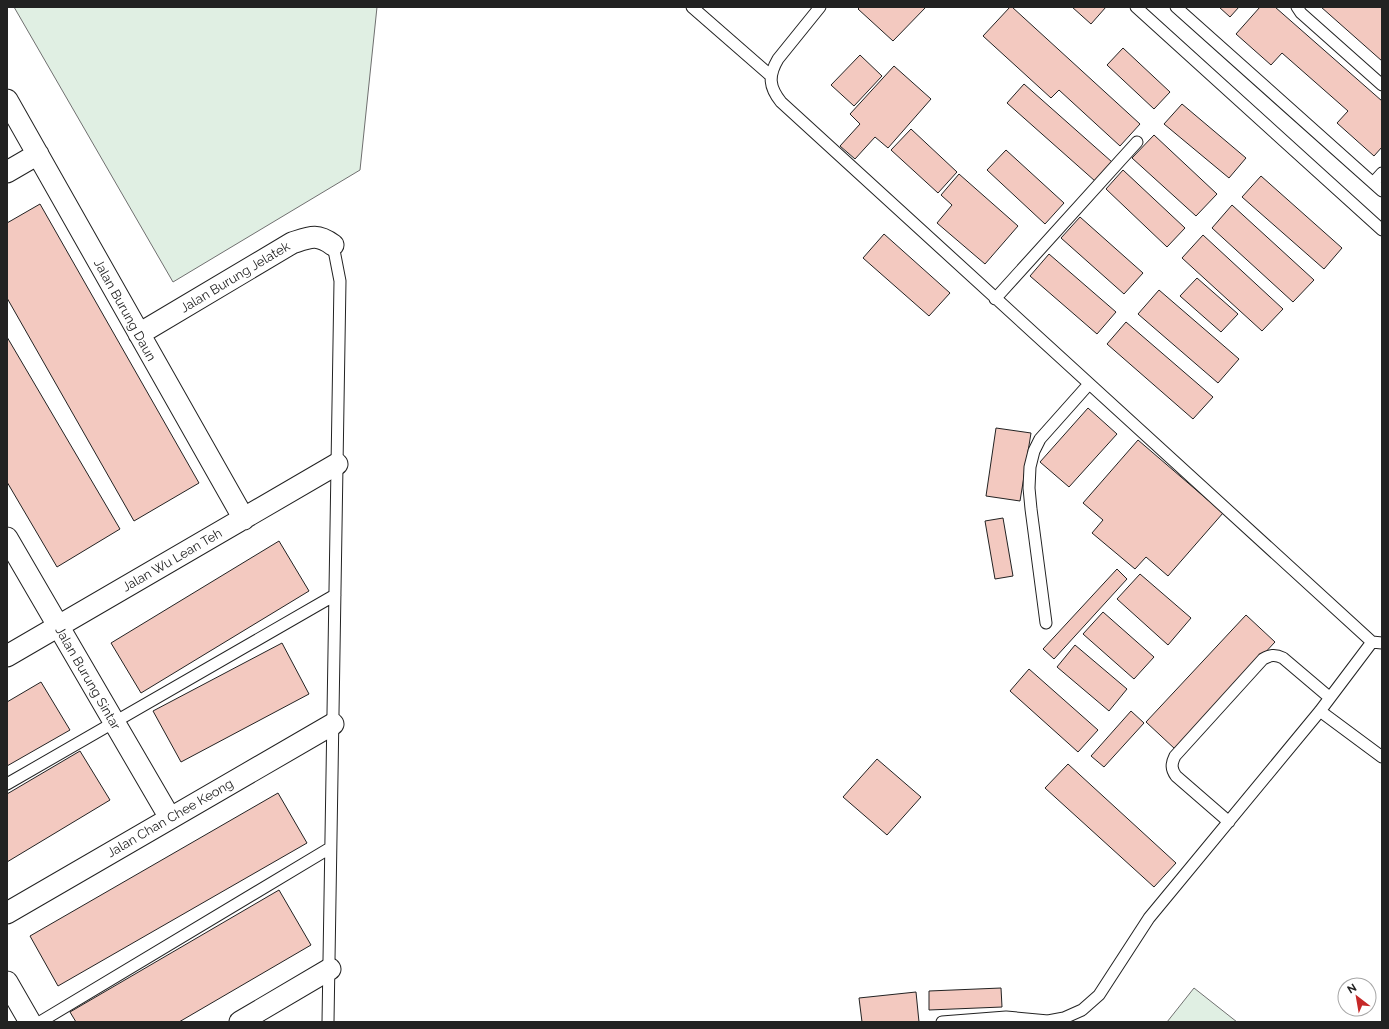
<svg xmlns="http://www.w3.org/2000/svg" width="1389" height="1029" font-family="Raleway,sans-serif">
<style>
.green{fill:#e0efe3;stroke:#6f6f6f}
.building{fill:#f3c9c0;stroke:#222}
.lines{fill:none;stroke-linecap:round;stroke-linejoin:round}
.lane-casing{stroke:#222;stroke-width:13}
.street-casing{stroke:#222;stroke-width:23}
.lane{stroke:#fff;stroke-width:11}
.street{stroke:#fff;stroke-width:21}
.labels{text-anchor:middle;dominant-baseline:central;stroke-width:3;stroke-linejoin:round;paint-order:stroke}
.street-label{font-size:13px;fill:#222;stroke:#fff}
</style>
<rect width="100%" height="100%" fill="#fff"/>
<!-- green -->
<path class="green" d="M14,7H377L360,170L173,282Z
M1194,988L1237,1022H1167Z"/>
<!-- building -->
<path class="building" d="M860,7H926L893,41L858,9Z
M1010,7H1012L1140,124L1120,146L1059,90L1051,98L983,36Z
M1072,7H1106L1091,24Z
M1219,7H1239L1230,17Z
M1260,7H1275L1382,101V147L1374,156L1337,123L1348,111L1282,53L1271,65L1236,34Z
M1321,7H1382V61Z
M1123,48L1170,92L1154,109L1107,65Z
M860,55L882,76L854,106L831,85Z
M894,66L931,99L888,148L875,137L855,159L840,146L860,124L850,114Z
M1024,84L1112,162L1095,181L1007,103Z
M1182,104L1246,158L1229,178L1164,124Z
M911,129L957,172L938,193L891,150Z
M1154,135L1217,194L1196,216L1132,158Z
M1006,150L1064,203L1045,224L987,170Z
M1123,170L1185,228L1167,247L1106,189Z
M959,174L1018,226L985,264L937,223L952,205L941,195Z
M1261,176L1342,248L1324,269L1242,197Z
M40,204L199,483L134,521L7,298V223Z
M1232,205L1314,280L1293,302L1212,228Z
M1080,217L1143,273L1124,294L1061,238Z
M884,234L950,293L929,316L863,258Z
M1203,235L1283,309L1262,331L1182,258Z
M1049,254L1116,312L1097,334L1030,276Z
M1197,278L1238,314L1221,332L1180,296Z
M1159,290L1239,359L1218,383L1138,314Z
M1126,322L1213,397L1193,419L1107,344Z
M7,337L120,529L57,567L7,482Z
M1088,408L1117,434L1069,487L1040,462Z
M996,428L1031,433L1020,501L986,496Z
M1138,440L1223,513L1168,576L1146,557L1135,569L1092,533L1103,520L1083,503Z
M1003,518L1013,576L995,579L985,521Z
M279,541L309,591L141,693L111,643Z
M1117,569L1127,579L1054,659L1043,649Z
M1140,574L1191,618L1168,645L1117,599Z
M1103,612L1154,657L1134,679L1083,634Z
M1246,615L1275,642L1175,749L1146,722Z
M282,643L309,694L181,762L153,711Z
M1075,645L1127,689L1109,711L1057,667Z
M1029,669L1098,730L1078,752L1010,691Z
M41,682L70,730L7,766V702Z
M1131,711L1144,723L1104,767L1091,756Z
M80,751L110,800L7,862V794Z
M877,759L921,797L887,835L843,797Z
M1068,764L1176,863L1154,887L1045,788Z
M278,793L307,843L58,986L30,936Z
M279,890L311,945L179,1022H76L70,1012Z
M1001,988L1002,1007L929,1010V991Z
M916,992L919,1022H862L859,998Z"/>
<g class="lines">
<defs>
<path id="lane" d="M692,7L771,76
M820,7L778,59C768,76 769,87 781,102L1372,642L1382,643
M1136,7L1382,230
M1176,7L1382,191
M1297,7L1301,13L1382,85
M1373,183L1382,173
M995,299L1137,142
M1046,623L1031,509L1029,488L1030,467L1034,451L1040,439L1089,384
M1320,711L1382,757
M7,784L335,595
M1229,822L1176,776C1171,769 1171,764 1175,756L1263,659C1270,655 1275,654 1283,658L1329,697
M40,1022L330,848
M328,1022L340,281L333,245
M942,1022L1006,1017L1048,1021L1064,1018L1082,1010L1099,995L1149,918L1320,711L1372,642"/>
<path id="street" d="M7,100L244,519
M7,172L38,154
M139,334L292,243C310,237 317,233 333,245
M7,538L170,818
M7,656L337,464
M7,913L333,724
M7,982L30,1022
M240,1022L330,969"/>
</defs>
<!-- lane casing -->
<use href="#lane" class="lane-casing"/>
<!-- street casing -->
<use href="#street" class="street-casing"/>
<!-- lane -->
<use href="#lane" class="lane"/>
<!-- street -->
<use href="#street" class="street"/>
</g>
<g class="labels">
<!-- street labels -->
<g class="street-label">
<text transform="translate(235 277) rotate(-31)">Jalan Burung Jelatek</text>
<text transform="translate(125 310) rotate(61)">Jalan Burung Daun</text>
<text transform="translate(172 560) rotate(-30)">Jalan Wu Lean Teh</text>
<text transform="translate(88 678) rotate(60)">Jalan Burung Sintar</text>
<text transform="translate(170 818) rotate(-30)">Jalan Chan Chee Keong</text>
</g>
</g>
<!-- border -->
<rect width="1389" height="1029" fill="none" stroke="#222222" stroke-width="16"/>
<!-- north arrow -->
<g transform="translate(1357 997) rotate(329)"><circle r="19" fill="#ffffff" stroke="#a7a7a7"/>
<path d="M0-3L7 15L0 10L-7 15Z" fill="#c62828"/>
<text y="-6" font-size="11" font-weight="bold" text-anchor="middle" fill="#222222">N</text>
</g>
</svg>
